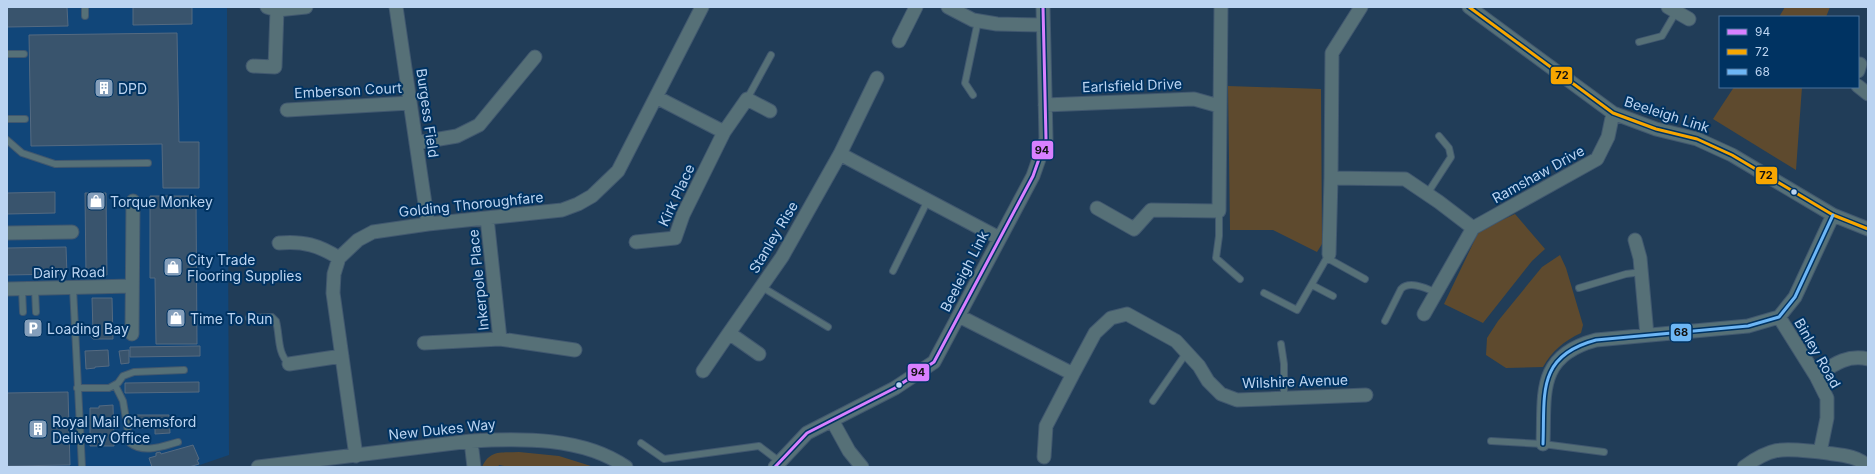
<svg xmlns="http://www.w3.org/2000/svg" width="1875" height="474" font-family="Inter,sans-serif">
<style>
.built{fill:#114679}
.green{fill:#5e4a2e}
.building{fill:#39546d;stroke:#546a81}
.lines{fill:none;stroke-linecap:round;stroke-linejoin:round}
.lane-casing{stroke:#41586f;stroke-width:8}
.street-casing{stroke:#41586f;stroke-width:15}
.lane{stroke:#567077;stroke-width:6}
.street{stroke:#567077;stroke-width:13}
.bus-1-casing{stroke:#003362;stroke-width:6}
.bus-2-casing{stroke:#003362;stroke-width:6}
.bus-3-casing{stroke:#003362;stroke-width:6}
.bus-1{stroke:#d880ff;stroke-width:3}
.bus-2{stroke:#f7a600;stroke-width:3}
.bus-3{stroke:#6db6f5;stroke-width:3}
.bus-dot{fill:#bbd4f1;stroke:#003362;stroke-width:1.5}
.labels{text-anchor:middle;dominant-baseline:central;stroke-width:4;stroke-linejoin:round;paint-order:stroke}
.street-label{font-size:14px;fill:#bbd4f1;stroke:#003362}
.poi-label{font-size:14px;fill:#bbd4f1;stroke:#003362;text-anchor:start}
.line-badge{stroke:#003362;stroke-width:1.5}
.pale-badge-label{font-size:11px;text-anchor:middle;font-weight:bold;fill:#111}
</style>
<rect width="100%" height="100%" fill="#213d58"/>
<!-- built -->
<path class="built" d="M7,7H227L229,455L194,467H7Z"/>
<!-- green -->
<path class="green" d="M1785,7H1830L1826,17H1779Z
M1228,86L1321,89L1322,244L1317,252L1273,230H1230Z
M1734,87H1802L1796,170L1713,119Z
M1515,214L1545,249L1532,261L1483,323L1444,304L1479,231Z
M1560,255L1566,268L1583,325L1581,333C1564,341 1552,351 1543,367L1506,368L1486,355L1487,338L1498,321L1542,267Z
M519,452L559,456L594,467H509L499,465L498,467H482C490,449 502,453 519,452Z"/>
<!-- building -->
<path class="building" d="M7,7H67L68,26L7,27Z
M133,7H192V24L133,25Z
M177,33L179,142H199V188H163L162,144L31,146L29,35Z
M55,192V213L7,214V193Z
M85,193H106L107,275H86Z
M150,196H196L197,344H156L155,278H150Z
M66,247L67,274L7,275V248Z
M92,298H112L113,339H93L91,337V332H93Z
M200,346V356L130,357V347Z
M108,350L109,366L95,367V368L86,369L85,351Z
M129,350V363L121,364L119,351Z
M199,382V392L125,393V383Z
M68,392L70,465L7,466V393Z
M113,405L114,446H90V408H99V406Z
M133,415H169L170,433L155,434V428H133Z
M193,445L199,459L197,460L199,464L189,467H152L149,458L156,456V453L160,452L161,454Z"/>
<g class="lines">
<defs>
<path id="lane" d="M85,7V16
M1639,42L1662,36L1676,12
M7,54H24
M973,95L965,83L978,21
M747,99L771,55
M7,119H25
M7,140L22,153L55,164L148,163
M1427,194L1451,157L1449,148L1439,136
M1219,211V236L1216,258L1240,279
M1327,258L1365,279
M893,271L927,202
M1312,285L1333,296
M762,287L828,327
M73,288L82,467
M1579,288L1626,274L1642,272
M22,289L23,312
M35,289L36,312
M1264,293L1297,310L1329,254
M249,318L272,317L276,321C280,336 277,353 289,364
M1385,321L1401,289C1410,280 1426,289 1436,292
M1281,344L1284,364V398
M115,385L123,401L130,443C144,454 163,446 178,442
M77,388H109L118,383L123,376L134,372L184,370
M1153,401L1187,352
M1491,441L1543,444L1604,452
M641,443L664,459L759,446L780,462"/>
<path id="street" d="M267,7L277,10L306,7
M396,7L428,224
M948,7L973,20L997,24L1043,25
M1361,7L1332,53L1331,178L1405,179L1439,202L1473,228L1597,159L1608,137L1613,113
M1469,7L1613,113L1656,129L1697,139L1732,155L1833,215L1868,229
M1668,7L1689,19
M899,41L916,7
M253,66L275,67L277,10
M1858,71L1860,64
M1858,86L1868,94
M1045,105L1194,99L1219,106
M287,110L410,103
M724,132L747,99L770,111
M416,143L457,136L479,125L535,57
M840,154L999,238
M1097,208L1134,229L1151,210L1219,211L1221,7
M487,218L500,339
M7,233L72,232
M1635,240L1640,258L1647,335
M636,242L675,238L683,215L724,132L656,97
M279,243C304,241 318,245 339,258
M1329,254L1331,178
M7,289L132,286
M1424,314L1473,228
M959,316L1073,374L1095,333L1111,318L1127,314L1176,341L1199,366L1208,381L1221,394L1237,400L1366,395
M1779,317L1816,376L1827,398V418L1820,452C1835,455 1857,454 1868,467
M132,334L133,201
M424,343L500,339L575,350
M759,354L729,333L782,257L840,154L877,78
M289,364L342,356
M703,371L729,333
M1816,376C1833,365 1847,354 1868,359
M833,422L849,451L862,467
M471,441L474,467
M1543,444C1545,394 1536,356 1596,340L1748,326L1779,317L1795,297L1833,215
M356,456L333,293L334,274L339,258L358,240L373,232L428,224L562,210L578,204L592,196L618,171L702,7
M1044,457L1046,426L1073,374
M258,467L471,441C521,438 583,437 626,467
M775,467L807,433L895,388L934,362L1033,176L1046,139L1043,7
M1744,467C1774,445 1784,449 1820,452"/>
</defs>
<!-- lane casing -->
<use href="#lane" class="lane-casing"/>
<!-- street casing -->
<use href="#street" class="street-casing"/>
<!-- lane -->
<use href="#lane" class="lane"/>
<!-- street -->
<use href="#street" class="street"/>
<defs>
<path id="bus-1" d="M775,467L807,433L895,388L934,362L1033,176L1046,139L1043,7"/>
<path id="bus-2" d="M1469,7L1613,113L1656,129L1697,139L1732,155L1833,215L1868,229"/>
<path id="bus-3" d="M1543,444C1545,394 1536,356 1596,340L1748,326L1779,317L1795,297L1833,215"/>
</defs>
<!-- bus-1 casing -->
<use href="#bus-1" class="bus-1-casing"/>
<!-- bus-2 casing -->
<use href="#bus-2" class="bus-2-casing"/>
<!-- bus-3 casing -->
<use href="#bus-3" class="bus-3-casing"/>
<!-- bus-1 -->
<use href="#bus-1" class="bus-1"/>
<!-- bus-2 -->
<use href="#bus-2" class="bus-2"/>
<!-- bus-3 -->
<use href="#bus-3" class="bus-3"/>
</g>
<!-- icons -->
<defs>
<symbol id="building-square" viewBox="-11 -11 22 22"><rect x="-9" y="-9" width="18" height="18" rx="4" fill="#859fbb" stroke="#003362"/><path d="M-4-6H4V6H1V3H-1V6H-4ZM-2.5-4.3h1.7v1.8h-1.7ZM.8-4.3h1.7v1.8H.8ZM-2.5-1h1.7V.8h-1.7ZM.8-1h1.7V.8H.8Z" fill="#fff"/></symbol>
<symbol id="shop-square" viewBox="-11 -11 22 22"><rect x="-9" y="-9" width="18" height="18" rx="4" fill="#859fbb" stroke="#003362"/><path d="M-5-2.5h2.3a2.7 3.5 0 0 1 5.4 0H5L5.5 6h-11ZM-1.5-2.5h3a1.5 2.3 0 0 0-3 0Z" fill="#fff"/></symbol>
<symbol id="parking-square" viewBox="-11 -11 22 22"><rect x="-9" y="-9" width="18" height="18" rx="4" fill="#859fbb" stroke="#003362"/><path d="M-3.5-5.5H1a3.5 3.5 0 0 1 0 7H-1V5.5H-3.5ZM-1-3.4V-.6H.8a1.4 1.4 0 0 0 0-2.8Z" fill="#fff"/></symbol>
</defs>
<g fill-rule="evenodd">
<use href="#building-square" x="93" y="77" width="22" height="22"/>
<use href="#shop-square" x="85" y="190" width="22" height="22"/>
<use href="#shop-square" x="162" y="256" width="22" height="22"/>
<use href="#shop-square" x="165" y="307" width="22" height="22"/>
<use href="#parking-square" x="22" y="317" width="22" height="22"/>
<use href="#building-square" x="27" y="418" width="22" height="22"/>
</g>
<!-- markers -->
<g class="bus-dot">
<circle cx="1794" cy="192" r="3.5"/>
<circle cx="899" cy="385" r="3.5"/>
</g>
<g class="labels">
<!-- street labels -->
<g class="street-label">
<text transform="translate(1132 85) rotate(-2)">Earlsfield Drive</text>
<text transform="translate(348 90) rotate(-3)">Emberson Court</text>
<text transform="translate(428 113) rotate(82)">Burgess Field</text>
<text transform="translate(1667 114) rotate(18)">Beeleigh Link</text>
<text transform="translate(1538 174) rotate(-29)">Ramshaw Drive</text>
<text transform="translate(676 195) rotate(-65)">Kirk Place</text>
<text transform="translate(471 204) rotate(-6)">Golding Thoroughfare</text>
<text transform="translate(773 237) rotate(-59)">Stanley Rise</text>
<text transform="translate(964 271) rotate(-63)">Beeleigh Link</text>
<text transform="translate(69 272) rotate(-1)">Dairy Road</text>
<text transform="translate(478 280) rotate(-96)">Inkerpole Place</text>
<text transform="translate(1818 353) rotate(60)">Binley Road</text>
<text transform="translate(1295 381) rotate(-2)">Wilshire Avenue</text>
<text transform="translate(442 429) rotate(-6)">New Dukes Way</text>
</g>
<!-- poi labels -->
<g class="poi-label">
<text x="118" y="88">DPD</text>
<text x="110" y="201">Torque Monkey</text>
<text x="187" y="259">City Trade<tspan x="187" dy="16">Flooring Supplies</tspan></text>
<text x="190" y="318">Time To Run</text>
<text x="47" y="328">Loading Bay</text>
<text x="52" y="421">Royal Mail Chemsford<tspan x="52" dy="16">Delivery Office</tspan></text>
</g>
</g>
<g class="line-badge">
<rect x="1550" y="66" width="23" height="19" rx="4" fill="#f7a600"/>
<rect x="1031" y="140" width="23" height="20" rx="4" fill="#d880ff"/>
<rect x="1755" y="166" width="23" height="19" rx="4" fill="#f7a600"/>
<rect x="1670" y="323" width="22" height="19" rx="4" fill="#6db6f5"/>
<rect x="907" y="363" width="23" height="19" rx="4" fill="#d880ff"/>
</g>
<g class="pale-badge-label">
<text x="1562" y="79">72</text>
<text x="1042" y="154">94</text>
<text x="1766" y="179">72</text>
<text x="1681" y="336">68</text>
<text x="918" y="376">94</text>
</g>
<!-- border -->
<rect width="1875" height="474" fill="none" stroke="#bbd4f1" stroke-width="16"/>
<!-- legend -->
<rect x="1719" y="16" width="140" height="72" fill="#003362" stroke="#4b739b"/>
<rect x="1727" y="29" width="20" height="6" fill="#d880ff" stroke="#4b739b"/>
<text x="1755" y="36" font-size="12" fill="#bbd4f1">94</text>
<rect x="1727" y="49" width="20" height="6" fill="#f7a600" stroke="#4b739b"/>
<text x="1755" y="56" font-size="12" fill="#bbd4f1">72</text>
<rect x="1727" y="69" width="20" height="6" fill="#6db6f5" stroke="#4b739b"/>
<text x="1755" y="76" font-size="12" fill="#bbd4f1">68</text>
</svg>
